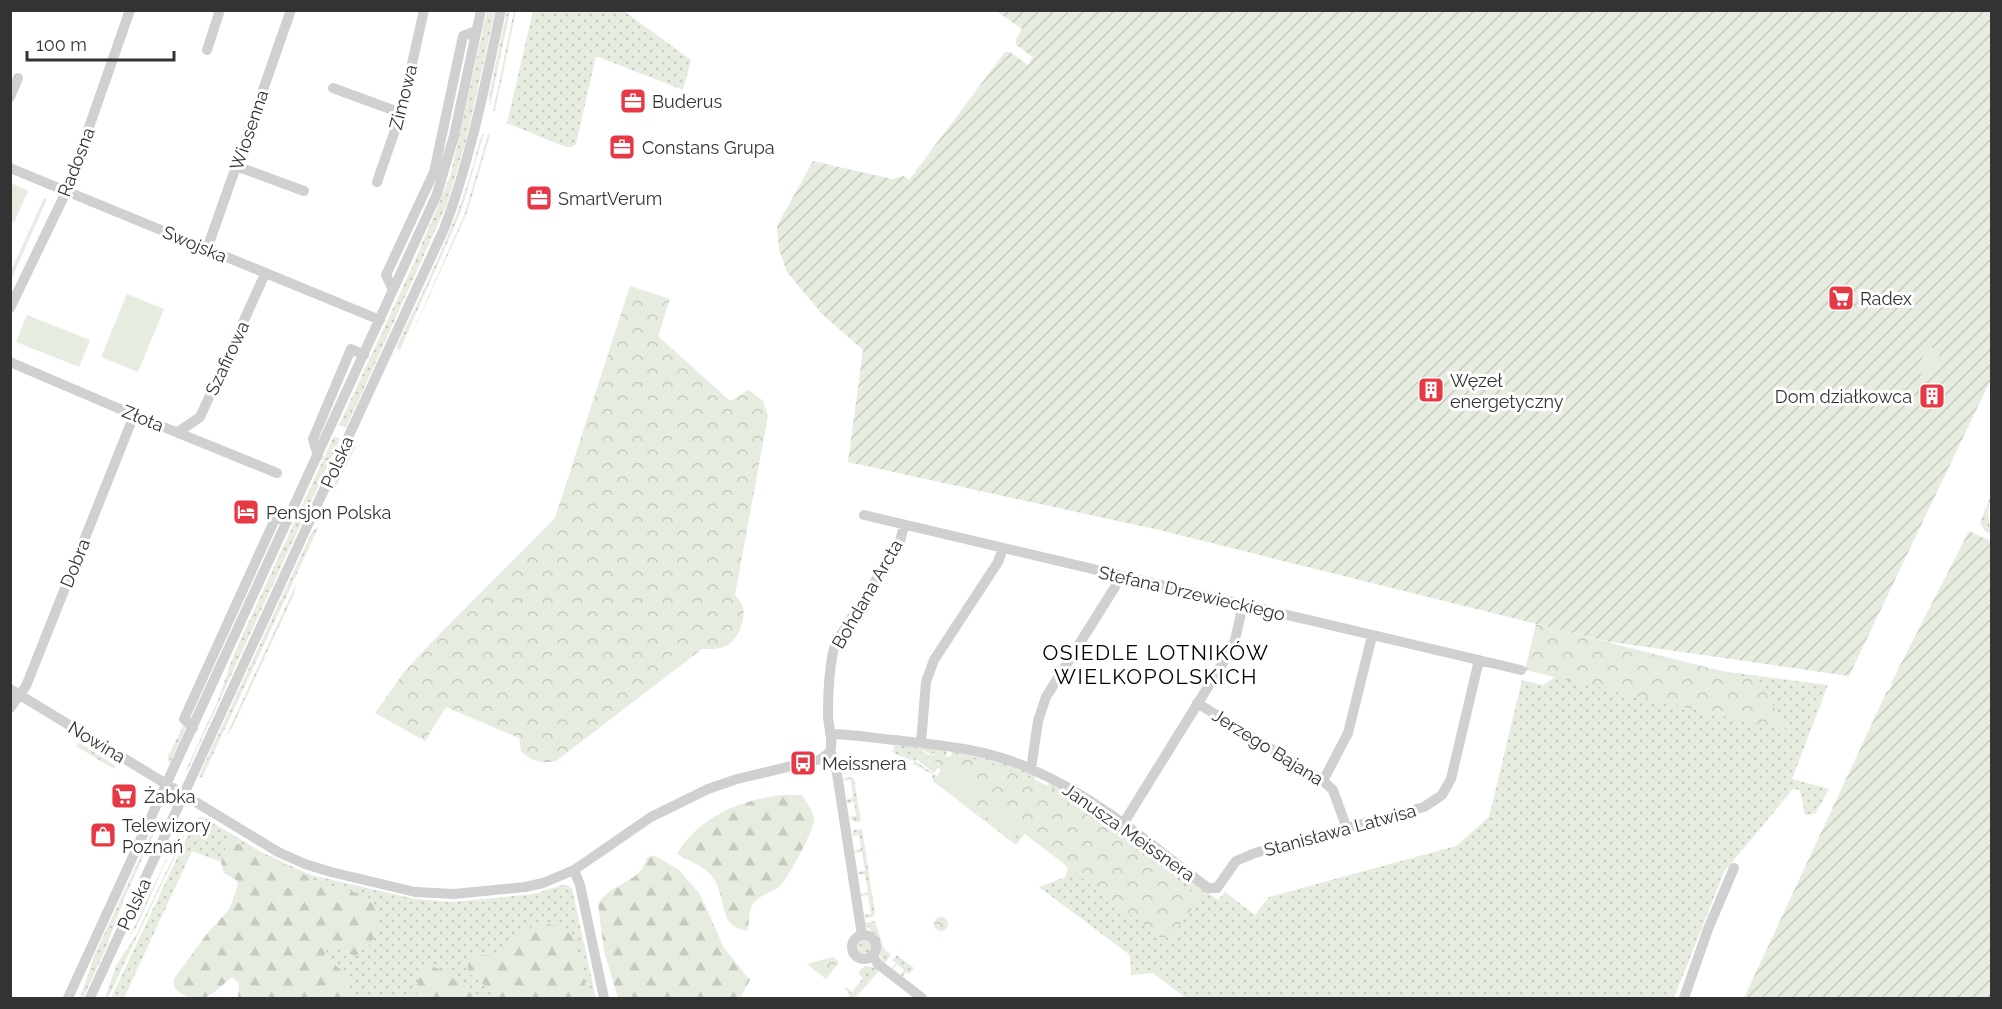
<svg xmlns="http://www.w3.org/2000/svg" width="2002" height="1009" font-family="Raleway,sans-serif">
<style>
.grass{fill:url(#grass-dots)}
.forest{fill:url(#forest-firs)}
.park{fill:url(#park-crowns)}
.garden{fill:url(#garden-furrows)}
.pitch{fill:#e6ecdf}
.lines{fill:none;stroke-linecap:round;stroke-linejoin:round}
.minor{stroke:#d0d0d0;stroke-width:10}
.labels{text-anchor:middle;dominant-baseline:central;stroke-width:6;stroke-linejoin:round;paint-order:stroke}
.street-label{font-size:18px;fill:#333;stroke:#fff}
.poi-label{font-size:18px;fill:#333;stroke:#fff;text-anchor:start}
.quarter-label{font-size:21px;letter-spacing:1.5px;fill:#000;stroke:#fff}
</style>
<defs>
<pattern id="grass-dots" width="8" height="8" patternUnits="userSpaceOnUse" patternTransform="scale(1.5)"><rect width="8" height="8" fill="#e6ecdf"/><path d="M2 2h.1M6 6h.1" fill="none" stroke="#c6cbc0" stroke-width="1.8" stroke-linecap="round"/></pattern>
<pattern id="forest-firs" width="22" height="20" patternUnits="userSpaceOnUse" patternTransform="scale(1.5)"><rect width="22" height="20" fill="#e6ecdf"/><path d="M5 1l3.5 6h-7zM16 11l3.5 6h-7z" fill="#c6cbc0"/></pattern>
<pattern id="park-crowns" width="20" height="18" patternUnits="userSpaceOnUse" patternTransform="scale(1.5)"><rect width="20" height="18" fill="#e6ecdf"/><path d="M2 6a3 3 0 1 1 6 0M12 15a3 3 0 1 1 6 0" fill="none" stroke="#c6cbc0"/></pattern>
<pattern id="garden-furrows" width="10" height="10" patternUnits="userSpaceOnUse" patternTransform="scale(1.5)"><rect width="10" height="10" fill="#e6ecdf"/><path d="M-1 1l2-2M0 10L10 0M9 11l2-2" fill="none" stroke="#c6cbc0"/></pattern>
</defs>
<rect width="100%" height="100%" fill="#fff"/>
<!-- grass -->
<path class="grass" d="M487,11H495L466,141L447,204L346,428L339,425L412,267L450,177Z
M507,11H510L490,106L489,96Z
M514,11H516L495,111H493Z
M533,11H624L691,60L683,90L596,56L576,144L571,147L563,146L507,123Z
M484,133L461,212L400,350L396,348C428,280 463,213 480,139Z
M488,134L490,135L467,213L404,351L465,213Z
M334,436L340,439L187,771L186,770L218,700L234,654Z
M352,445L356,446L333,493L334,484Z
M1991,495L1988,513L1991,534L1985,531L1980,523Z
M319,526L202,778L199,776L312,532Z
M296,584L294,594L232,728L226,736Z
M1683,666L1828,685L1792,779L1829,789L1815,814L1805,815L1800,790L1793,789L1724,872L1674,998H1186L1153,973L1131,975L1130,955L1039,887L1065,877L1068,869L1062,858L1029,828L1016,845L968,808L985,786L950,759L952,751L997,761L1035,775V781L1047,787L1050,782L1128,832L1218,900L1225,892L1255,915L1269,897L1456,846L1489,817L1522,680L1543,685L1556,676Z
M184,724L185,729L170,763L168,760V756Z
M78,742L116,766L114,769L76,746Z
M895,745L947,750L946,757L937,756L933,753L931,755L923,750L915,761L937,776L933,781L932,774L913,764L914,761L895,754L893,751Z
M851,777L854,779L861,821L854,822L849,817L856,816L854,802L847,803V799L853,798L851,780L844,781V778Z
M200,817L205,818L263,853L311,875L415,899L451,902L494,898L534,894L562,885H567L572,889L596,998H282L250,873L192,851L124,998H111L194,822Z
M158,819L160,820L124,899L106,948L83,998H80L95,954Z
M862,829L875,913L872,917L865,918L864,915L871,914L868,895L861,896V894L868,892L865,874H858V872L865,871L862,852L854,853V851L861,849L859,835L852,836L854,830Z
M180,830L137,926L120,953L130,936Z
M185,832L186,833L108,998H105L116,966L136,935Z
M875,921L884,949L891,955L885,963C876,955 883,949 878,939C874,932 868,930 865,923Z
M857 947a7 7 0 1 1 14 0a7 7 0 1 1-14 0Z
M897,955L914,968L909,974L906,972L902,977L900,975L904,970L897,964L893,970L892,968L896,963L892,960Z
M865,966L874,967L879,971L855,998H847L850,994L845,989L846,987L852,992L863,978L858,973Z"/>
<!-- forest -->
<path class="forest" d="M782,795H802C807,803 814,812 814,821C814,829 787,881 780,886C772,893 760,894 753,904C748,911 750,922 747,930C716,929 729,892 709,873C701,865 687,860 677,854C698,817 743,799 782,795Z
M228,840C260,852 290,866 320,883C333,890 350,889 364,896C379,902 379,928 372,941C369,947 361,951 355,956L339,949H328L325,952L324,958C340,966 353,979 350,998H238L239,983L232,977C217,989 203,1008 182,994C176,990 173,987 174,979L206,935L230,908L238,884L236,880L224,873L221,863Z
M653,855L679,870L700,894L724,948L750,980L740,998H618L604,951L598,904C611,882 639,885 647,858Z
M538,922C551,923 567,929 575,938L588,998H501L470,974C466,968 468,956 478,955C487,955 493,956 502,951C508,948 509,942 512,935L523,933Z
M428,965L442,970L480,998H416L418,980Z"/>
<!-- park -->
<path class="park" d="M630,286L670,299L658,336L730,401L749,390L763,401L768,416L735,595C738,599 742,603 743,607C746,620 738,639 726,646C718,650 710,649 702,649L556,761C541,764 533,762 521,751L519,738L446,707L425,741L375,713L404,672L430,644L555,518Z
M1536,624L1757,680L1771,701L1786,731L1525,670Z
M924,754L981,760L1010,771L1012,770L1042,783L1067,798L1200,898L1171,937L1161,938L992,809L984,820L968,808L976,797L926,759Z
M934 924a7 7 0 1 1 14 0a7 7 0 1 1-14 0Z
M833,957L839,962L826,979L807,964Z"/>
<!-- garden -->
<path class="garden" d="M996,11H1991V379L1849,676L1605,641L1159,530L848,462L863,350L823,315L787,272L779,250L777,226L813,161L892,179L904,176L909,180L1005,52H1010L1028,65L1033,57L1016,45V39L1022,29Z
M1969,531L1991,541V998H1744L1887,691H1889L1892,685L1891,683Z"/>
<!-- pitch -->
<path class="pitch" d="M11,183L28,191L14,223L11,222Z
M44,198L47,199L11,280V271Z
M127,294L164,309L138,372L101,357Z
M27,315L90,340L79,367L16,342Z
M1927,346L1941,351L1931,377L1917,372Z
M923,751L940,765L934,773L916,759Z
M950,759L986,786L968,808L933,781Z
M996,807L1022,827L1011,840L986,821Z"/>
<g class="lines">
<!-- minor -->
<path class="minor" d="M207,50L220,10
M333,88L401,113
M10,97L18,78
M236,166L304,191
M10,168L380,320
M377,182L401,113L424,10
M207,249L291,10
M393,290L386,275L434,172L463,36L476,31
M10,308L67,190L130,10
M10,362L134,415L277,473
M178,432L200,417L265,274
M318,456L313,439L351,349L364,355
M864,515L1521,670
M10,689L278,852L305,864L331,872L415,892L454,894L525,887L543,883L574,870L651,817L708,789L737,779L821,759L830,752
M1197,703L1323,781L1333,790L1347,829
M10,708L26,686L134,415
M193,728L184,719L276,517L287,522
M830,734C851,734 873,738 894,740C941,745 988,749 1031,769C1096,797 1152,845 1208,888H1217L1236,861L1255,853L1424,807L1442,795L1451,779L1479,660
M921,743L926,682L934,660L998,562L1003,548
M830,752C834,739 828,727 828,715C828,692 829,666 835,644L900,542L904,525
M830,752L835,762L838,780L862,935
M1031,769L1038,721L1046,697L1115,587L1118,576
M1323,781L1348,733L1372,636
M1123,824L1229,653L1235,640L1243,605
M574,870L580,885L604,998
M852 947a12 12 0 1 1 24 0a12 12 0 1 1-24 0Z
M872,955L878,964L922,998
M68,998L437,194L454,136L481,10
M90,998L444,229C471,158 485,84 501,10
M1684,998L1708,929L1734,868"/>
</g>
<!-- icons -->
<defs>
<symbol id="office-square" viewBox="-11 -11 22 22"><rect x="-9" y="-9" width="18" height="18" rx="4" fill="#e63946" stroke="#fff"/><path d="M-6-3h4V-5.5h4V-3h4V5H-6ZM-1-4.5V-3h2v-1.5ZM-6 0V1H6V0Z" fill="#fff"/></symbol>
<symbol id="supermarket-square" viewBox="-11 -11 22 22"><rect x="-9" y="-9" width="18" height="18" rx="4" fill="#e63946" stroke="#fff"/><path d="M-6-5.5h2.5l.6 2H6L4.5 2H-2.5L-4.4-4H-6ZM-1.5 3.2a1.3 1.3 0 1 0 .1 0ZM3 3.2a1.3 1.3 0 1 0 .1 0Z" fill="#fff"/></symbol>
<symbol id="building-square" viewBox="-11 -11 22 22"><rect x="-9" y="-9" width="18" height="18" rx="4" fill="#e63946" stroke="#fff"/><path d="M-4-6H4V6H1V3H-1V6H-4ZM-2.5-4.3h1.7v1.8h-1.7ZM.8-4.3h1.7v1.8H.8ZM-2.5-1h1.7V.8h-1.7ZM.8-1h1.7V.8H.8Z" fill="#fff"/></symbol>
<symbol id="hotel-square" viewBox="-11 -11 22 22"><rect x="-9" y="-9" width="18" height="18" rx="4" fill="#e63946" stroke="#fff"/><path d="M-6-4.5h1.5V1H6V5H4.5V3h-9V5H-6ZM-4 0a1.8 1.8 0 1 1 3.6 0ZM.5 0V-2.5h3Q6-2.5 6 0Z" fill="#fff"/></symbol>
<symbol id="bus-square" viewBox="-11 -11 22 22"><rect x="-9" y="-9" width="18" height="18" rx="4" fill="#e63946" stroke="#fff"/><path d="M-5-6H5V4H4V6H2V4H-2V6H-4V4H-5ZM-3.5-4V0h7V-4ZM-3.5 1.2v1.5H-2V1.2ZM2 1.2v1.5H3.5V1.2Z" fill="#fff"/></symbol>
<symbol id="shop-square" viewBox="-11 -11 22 22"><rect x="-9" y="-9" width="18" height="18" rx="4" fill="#e63946" stroke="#fff"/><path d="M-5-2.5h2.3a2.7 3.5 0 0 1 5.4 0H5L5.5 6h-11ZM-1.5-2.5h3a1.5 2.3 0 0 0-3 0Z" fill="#fff"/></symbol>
</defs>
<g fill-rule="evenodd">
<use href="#office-square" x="618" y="86" width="30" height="30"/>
<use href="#office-square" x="607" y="132" width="30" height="30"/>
<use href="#office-square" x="524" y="183" width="30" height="30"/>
<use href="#supermarket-square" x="1826" y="283" width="30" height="30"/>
<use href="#building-square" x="1416" y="375" width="30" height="30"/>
<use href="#building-square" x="1917" y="381" width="30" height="30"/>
<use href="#hotel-square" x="231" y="497" width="30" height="30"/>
<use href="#bus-square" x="788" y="748" width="30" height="30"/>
<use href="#supermarket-square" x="109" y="781" width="30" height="30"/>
<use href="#shop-square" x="88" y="820" width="30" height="30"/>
</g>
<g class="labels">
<!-- street labels -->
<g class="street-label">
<text transform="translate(403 97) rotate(-76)">Zimowa</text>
<text transform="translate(249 130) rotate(-71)">Wiosenna</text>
<text transform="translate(76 162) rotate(-69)">Radosna</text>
<text transform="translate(195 244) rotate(23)">Swojska</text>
<text transform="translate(227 358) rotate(-65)">Szafirowa</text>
<text transform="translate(143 418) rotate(22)">Złota</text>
<text transform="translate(337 462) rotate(-66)">Polska</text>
<text transform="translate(75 563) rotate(-68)">Dobra</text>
<text transform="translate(1192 593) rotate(13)">Stefana Drzewieckiego</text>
<text transform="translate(867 594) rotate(-60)">Bohdana Arcta</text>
<text transform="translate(97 742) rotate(31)">Nowina</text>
<text transform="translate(1268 747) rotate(32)">Jerzego Bajana</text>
<text transform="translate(1340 830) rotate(-15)">Stanisława Latwisa</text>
<text transform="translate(1129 832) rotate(35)">Janusza Meissnera</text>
<text transform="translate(134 904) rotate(-65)">Polska</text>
</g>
<!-- poi labels -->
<g class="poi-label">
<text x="652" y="101">Buderus</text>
<text x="642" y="147">Constans Grupa</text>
<text x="558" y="198">SmartVerum</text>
<text x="1860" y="298">Radex</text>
<text x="1450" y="380">Węzeł<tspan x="1450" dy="21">energetyczny</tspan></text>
<text x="1912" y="396" text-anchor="end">Dom działkowca</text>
<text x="266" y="512">Pensjon Polska</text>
<text x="822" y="763">Meissnera</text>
<text x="144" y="796">Żabka</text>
<text x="122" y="825">Telewizory<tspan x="122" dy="21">Poznań</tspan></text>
</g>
<!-- quarter labels -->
<g class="quarter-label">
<text x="1156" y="652">OSIEDLE LOTNIKÓW<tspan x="1156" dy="24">WIELKOPOLSKICH</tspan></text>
</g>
</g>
<!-- border -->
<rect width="2002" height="1009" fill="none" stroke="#333333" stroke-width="24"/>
<!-- scale -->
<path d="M27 51v9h147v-9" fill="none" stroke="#333333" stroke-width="3"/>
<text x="36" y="51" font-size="18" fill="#333333" stroke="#ffffff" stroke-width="4.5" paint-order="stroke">100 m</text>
</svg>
